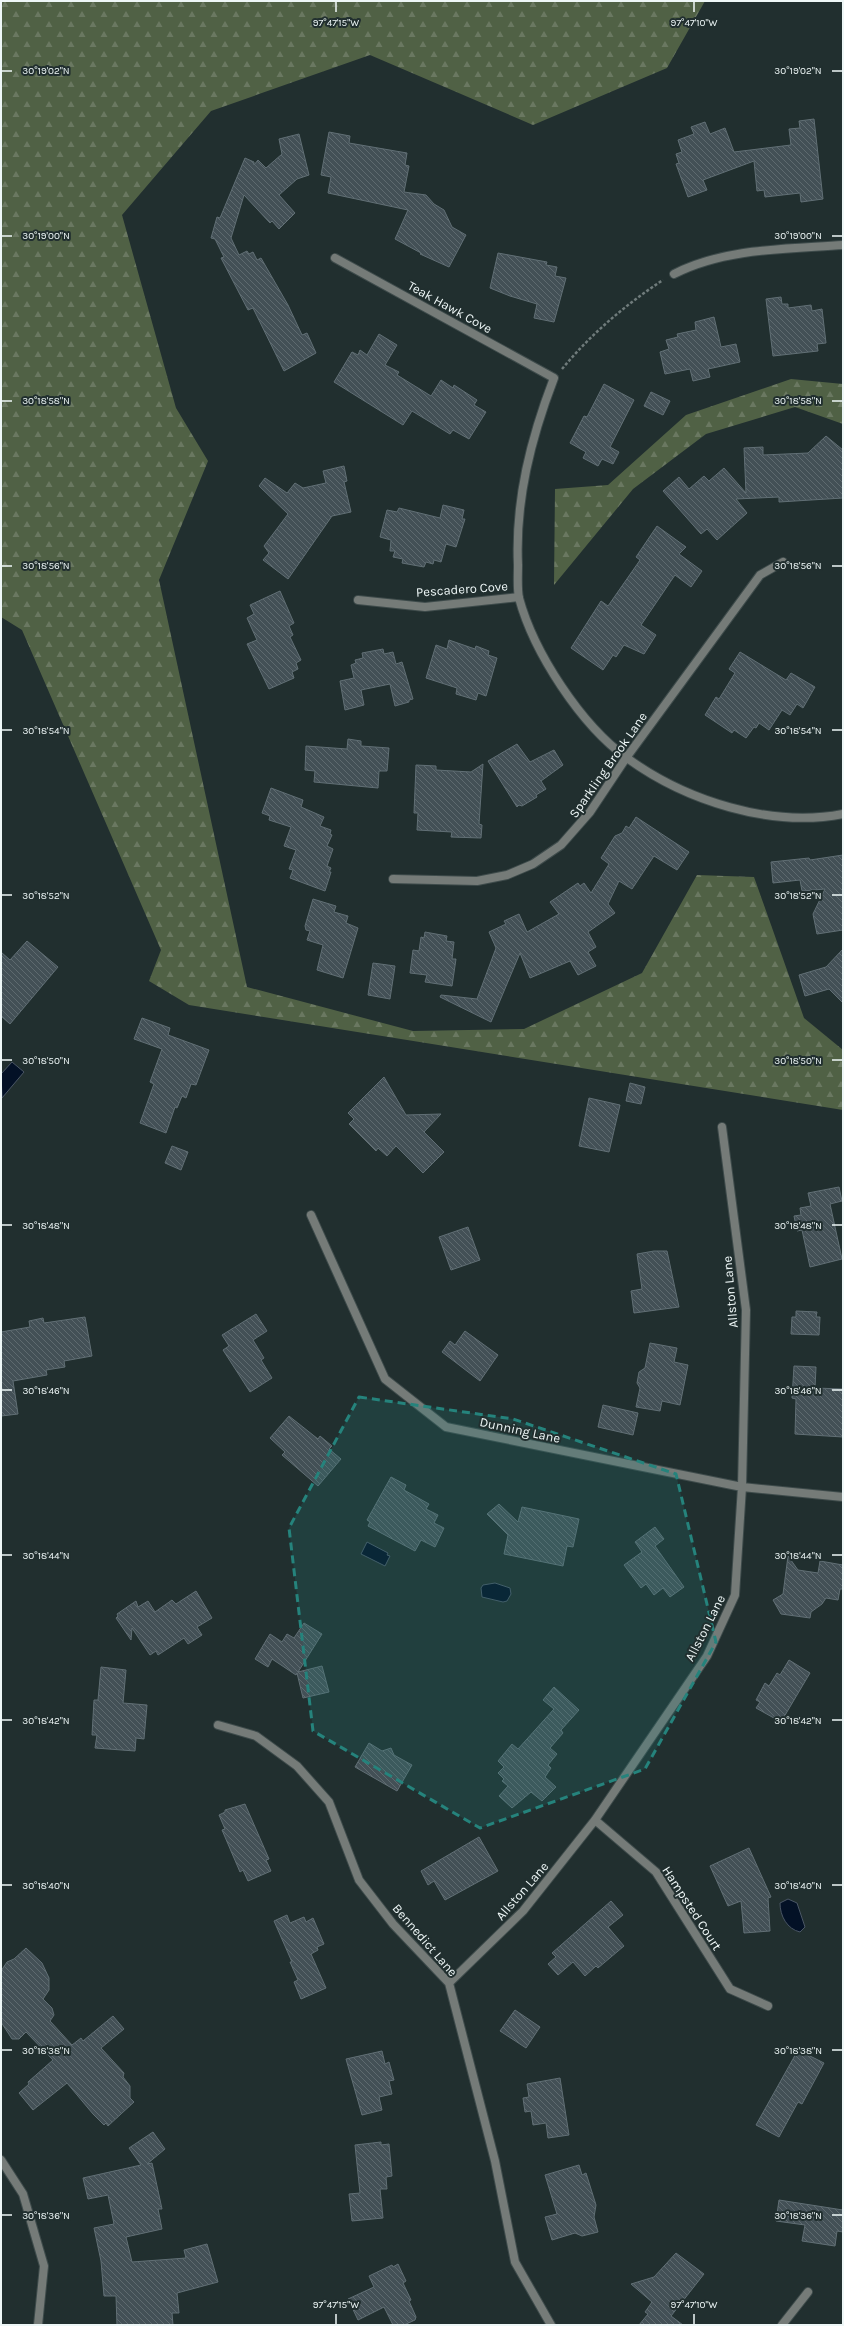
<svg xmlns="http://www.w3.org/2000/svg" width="844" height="2326" font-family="Karla,sans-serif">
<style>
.forest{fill:url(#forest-firs)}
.water{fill:#031126;stroke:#4a5665}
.building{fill:url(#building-back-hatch);stroke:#616f75}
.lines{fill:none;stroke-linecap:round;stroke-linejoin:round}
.street-casing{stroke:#3e4b4b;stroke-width:10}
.path{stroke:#6f7b7b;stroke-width:2.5;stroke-dasharray:3 2;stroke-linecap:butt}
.street{stroke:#757b78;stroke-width:8}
.marked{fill:#25837c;fill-opacity:0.2;stroke:#25837c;stroke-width:3;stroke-dasharray:8 5;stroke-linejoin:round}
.ticks{fill:none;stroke:#eef7f7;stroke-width:1.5}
.labels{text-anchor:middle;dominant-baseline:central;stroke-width:4;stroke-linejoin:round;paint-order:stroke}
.street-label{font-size:13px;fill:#eef7f7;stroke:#212f2f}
.ticks-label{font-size:10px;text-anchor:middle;fill:#eef7f7;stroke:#212f2f;stroke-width:4;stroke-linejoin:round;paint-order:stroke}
</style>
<defs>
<pattern id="forest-firs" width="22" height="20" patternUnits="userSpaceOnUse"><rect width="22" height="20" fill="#506145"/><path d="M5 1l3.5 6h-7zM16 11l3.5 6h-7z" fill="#6a7861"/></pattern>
<pattern id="building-back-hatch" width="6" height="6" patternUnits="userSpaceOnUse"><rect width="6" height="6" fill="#435056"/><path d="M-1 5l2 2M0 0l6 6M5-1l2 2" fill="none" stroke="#5e6a6f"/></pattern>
</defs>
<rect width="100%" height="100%" fill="#212f2f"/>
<!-- forest -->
<path class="forest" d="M1,1H705L667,68L533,125L370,55L211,111L122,215L176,408L208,461L159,580L247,987L413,1031L524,1029L642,973L697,875L754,877L804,1018L843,1050V1110L189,1005L149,981L161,950L22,630L1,617Z
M791,379L843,384V424L795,407L706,434L633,489L554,585L555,489L608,485L686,415Z"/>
<!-- water -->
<path class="water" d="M12,1062L24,1072L2,1098L1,1074Z
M367,1542L388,1553L387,1555L390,1556L385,1566L361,1554Z
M495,1583L510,1588L511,1594L507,1601L503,1602L482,1597L481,1588L483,1585Z
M788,1899L797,1903L805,1927L800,1932C787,1929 780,1916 780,1903Z"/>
<!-- building -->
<path class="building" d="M814,119L823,199L801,202L800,193L765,197L764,190L757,191L754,161L703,180L707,190L688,197L676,164L679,163L676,154L682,152L678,140L694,134L691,127L705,122L710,134L725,128L734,152L791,145L789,129L800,128L799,121Z
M329,132L350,136L349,143L407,153L405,165L409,166L404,192L426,195L434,204L444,210L452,227L466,235L449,267L420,254L421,253L395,239L408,210L328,193L331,177L321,175Z
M299,134L309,175L297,179L279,195L295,213L279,229L272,221L270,223L244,195L231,238L239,255L247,251L249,254L253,252L257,260L261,258L288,305L302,335L307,333L316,353L284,371L253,308L248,310L221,258L224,257L215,239L211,238L217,217L220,218L245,158L254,162V165L258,160L266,168L282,154L279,139Z
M498,253L547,262L546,265L557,267L555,276L566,278L554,322L534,318L537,304L510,296L490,288Z
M781,297L782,304H788V308L811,305L812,311L822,309L826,343L817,344L818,351L773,356L766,299Z
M714,317L721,347L736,344L740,362L708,369L710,377L693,381L690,369L665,374L660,352L669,349L666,340L678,337L677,334L696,330L695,322Z
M379,334L397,345L385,365L399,372L397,375L431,396L441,380L453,388L454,385L477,400L474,405L486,412L469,439L453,430L450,434L412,411L403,425L334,382L352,352L358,355L360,350L367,355Z
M604,384L634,400L610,447L619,452L613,464L602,459L598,466L583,458L586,452L570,443L584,416L587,417Z
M651,392L670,401L663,415L644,406Z
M826,436L843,450V498L779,502V497L736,499L747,513L717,540L707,529L701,534L663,491L679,477L689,489L704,476L709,481L724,468L746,493L744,448L763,447V455L808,453Z
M344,466L347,481L344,482L351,512L332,516L288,579L263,560L269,553L264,546L288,514L259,486L265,478L287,493L295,483L303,488L326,483L323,471Z
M443,505L464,510L462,519H465L456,547L446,544L441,562L434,560L433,564L426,562L424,567L402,563L403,559L393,557L395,551H390L391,540L380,537L387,510L397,512L399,508L440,518Z
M657,526L686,547L679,554L702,571L691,587L675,575L641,625L656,635L644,654L624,645L616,657L613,655L603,670L571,648L601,601L608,606L638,563L640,560L636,557Z
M280,591L294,623L289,626L293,635L290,637L301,660L296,663L298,669L292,672L294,678L269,689L247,644L257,640L247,618L254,614L250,605Z
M449,640L475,649L476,646L489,651L488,655L497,658L486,696L478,693L476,700L456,694L457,688L426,678L436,645L447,649Z
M383,649L384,654L393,652L396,664L402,662L413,699L409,700V702L395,706L390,684L361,690L364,705L345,710L340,681L354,678L351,665L356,663L355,660L363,658L362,653Z
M740,652L786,680L791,673L815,687L803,708L797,704L790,715L782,710L769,730L759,723L756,728L754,727L746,738L734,730L732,733L705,715L716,697L719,699L735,673L729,669Z
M348,739L361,741V746L389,748L387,771H379L378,788L314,782L315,771L305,770L306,746L347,749Z
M517,744L530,762L554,750L563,765L541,781L546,789L536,795L537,797L522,806L519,805L517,807L488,761Z
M483,764L479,824L482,825L481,838L451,837L452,832L417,830L418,813H414L416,765L436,766V770L471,772Z
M271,788L303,800L301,807L324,817L320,826L331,830L330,834L332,835L327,846L333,849L327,866L331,868L329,872H331L325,891L290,878L293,870L289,869L296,850L284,846L291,827L269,820L270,816L262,813Z
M636,817L689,852L677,870L654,856L632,889L619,881L608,904L615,913L588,932L596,947L588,952L596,966L578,975L570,961L530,978L520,953L491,1022L440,997L441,995L477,999L496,948L489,932L506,924L504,921L519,914L527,932L559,914L550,902L578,883L580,886L584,883L591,893L609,864L601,858L615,836L622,833L626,826L629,828Z
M843,855V930L817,934L813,914L825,889L802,891L800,880L773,883L771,862L809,858L810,860Z
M313,899L336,906L334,912L348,916L346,923L358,928L343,978L317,970L323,945L307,940L310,931L306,930L305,926Z
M425,932L447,936L446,941L454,942L452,959H456L452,986L425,982L427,975L410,973L413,950L419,951L421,937L424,938Z
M27,941L58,967L10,1024L1,1016V952L10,960Z
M843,949V1003L829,989L805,996L799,975L826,967Z
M373,963L395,966L390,999L368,995Z
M142,1018L170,1028L168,1035L209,1050L196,1085L191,1084L186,1098L182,1096L177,1108L175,1107L166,1133L140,1123L154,1084L150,1082L162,1049L134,1039Z
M384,1077L406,1115L441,1114L424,1132L444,1152L423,1173L396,1146L387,1156L378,1148L376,1151L349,1124L354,1119L348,1113Z
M630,1083L645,1087L641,1104L626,1101Z
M589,1098L620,1105L609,1152L579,1146Z
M172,1146L188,1152L181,1170L165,1163Z
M839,1187L842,1201L830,1204L842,1259L810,1267L802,1230L797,1231L794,1216L801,1215L800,1208L811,1206L808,1193Z
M468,1227L480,1260L451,1270L439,1237Z
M654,1251H667L679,1307L634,1313L631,1291L642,1289L637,1254Z
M796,1311L817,1312L816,1317H820L819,1335L791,1334L792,1317H796Z
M256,1314L267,1331L253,1340L264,1358L261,1360L272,1378L250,1392L223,1350L229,1346L222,1335Z
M85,1317L92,1356L64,1361L65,1367L46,1370L47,1375L13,1381L18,1414L1,1416V1332L30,1327L29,1321L43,1318L44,1323Z
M465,1331L498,1355L480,1381L442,1352L450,1341L455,1345Z
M650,1343L677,1348L674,1362L688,1365L680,1405L662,1401L660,1411L636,1407L640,1388L637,1383L639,1372L645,1368Z
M794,1366L816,1367L815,1388L843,1389V1437L795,1434L796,1399L792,1398Z
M603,1405L638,1413L633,1435L598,1427Z
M289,1416L318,1439L320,1436L332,1446L329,1449L341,1459L318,1486L282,1455L285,1452L270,1438Z
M391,1477L406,1485L404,1490L429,1504L426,1509L438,1515L434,1523L444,1528L435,1547L421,1540L415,1551L368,1526L370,1522L367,1520Z
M499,1504L518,1522L522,1507L579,1519L573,1547L567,1546L563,1566L504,1554L508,1535L487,1514Z
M655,1527L664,1539L655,1546L684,1587L670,1597L663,1588L654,1595L646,1584L641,1588L624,1565L642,1552L635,1542Z
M788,1556L798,1570L818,1573L820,1561L843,1565V1589H840L838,1600L826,1598L822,1604L811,1612L810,1618L781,1614L773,1600L783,1594Z
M196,1591L212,1618L197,1627L202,1635L188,1644L184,1638L158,1655L156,1651L150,1655L132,1628L131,1640L116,1618L118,1616L117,1614L136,1601L138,1607L148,1601L155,1612L172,1600L176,1604Z
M304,1623L322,1634L298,1672L322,1666L329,1692L303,1698L297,1673L296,1675L272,1659L268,1667L255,1659L270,1634L282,1642L287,1634L294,1638Z
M789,1660L810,1673L781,1722L756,1708L760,1702L756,1700L765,1683L769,1686L777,1673L780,1675Z
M101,1667L126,1670L123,1703L147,1705L144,1739L136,1738L135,1751L95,1748L97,1735H92L94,1700H98Z
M554,1687L579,1710L561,1730L563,1733L550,1748L557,1754L548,1765L551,1768L545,1777L556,1787L542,1801L531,1792L512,1808L499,1796L508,1786L502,1781L504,1779L498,1773L504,1767L498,1761L512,1744L518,1749L554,1709L543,1700Z
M369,1743L382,1751L391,1748L394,1755L412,1765L397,1791L355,1767Z
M245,1804L269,1859L266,1860L271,1871L248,1881L243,1870L240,1872L222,1830L225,1829L219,1815L225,1812V1810Z
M479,1837L498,1871L445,1900L434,1881L428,1885L421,1871Z
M749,1848L771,1897L768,1898L770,1931L744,1933L741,1901L728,1906L710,1866Z
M611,1901L623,1915L608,1927L624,1946L598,1968L596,1966L585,1976L573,1962L558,1975L548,1964L556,1957L552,1953Z
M287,1915L290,1923L304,1917L306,1922L313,1918L324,1944L317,1947L318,1950L311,1954L326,1988L301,1999L294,1982L298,1980L290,1962H292L274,1921Z
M26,1948L42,1963L49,1978V1990L43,1999L52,2008L54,2015L50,2021L72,2045L81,2038L83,2041L113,2016L124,2029L101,2048L124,2073L123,2077L130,2086V2098L134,2102L108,2126L106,2123L104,2125L93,2114L67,2083L33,2110L19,2093L29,2084L28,2082L53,2060L26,2032L19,2039H12L1,2022V1971L7,1962L14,1959Z
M515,2010L540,2027L526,2048L500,2031Z
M798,2050L824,2063L802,2104L798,2102L779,2137L756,2125Z
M382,2051L385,2064L389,2062L394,2080L389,2081L392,2094L379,2097L382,2110L362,2115L346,2059Z
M560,2078L569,2135L548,2138L546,2123L533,2125L531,2111L525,2112L523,2098L529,2097L527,2084Z
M153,2132L165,2149L147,2164L152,2163L162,2209H158L162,2229L126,2237L132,2262L186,2258L184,2250L207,2244L218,2282L177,2293L179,2313H172L173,2325H117L116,2296H104L101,2261L94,2228L114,2224L108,2195L88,2199L83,2178L141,2165L129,2148Z
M381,2142V2145L389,2144L392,2176L386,2177L387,2189H380L383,2218L352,2221L349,2194L360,2193L355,2145Z
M579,2165L582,2175L586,2173L596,2205L594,2217L598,2232L582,2236L575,2233L552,2240L545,2217L557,2214L545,2175Z
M779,2200L843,2210V2232L837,2231L835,2246L802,2241L805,2225L776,2221Z
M676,2253L704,2274L671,2316L683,2325H639L648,2314L645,2312L652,2302L631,2284L654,2277Z
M398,2264L406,2281L403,2283L411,2300L409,2301L416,2317L415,2320L404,2325H393L384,2307L358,2320L348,2299L374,2287L369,2276L392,2265L393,2267Z"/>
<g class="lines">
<defs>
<path id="street" d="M335,258L554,378C531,438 515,500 518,565C518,576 517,588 519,598C534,653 581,725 627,758C686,801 771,828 843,814
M674,274C724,248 787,249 843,245
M358,600L425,607L519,597
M393,879L477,881L507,875L533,864L561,845L590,812L626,758L760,575L783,562
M311,1215L385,1379L446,1427L742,1487L843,1497
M218,1725L256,1736L297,1766L329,1802L359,1880L393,1924L449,1983L495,2161L515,2262L551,2325
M595,1820L656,1872L730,1989L768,2006
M449,1983L523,1911L595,1820L707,1656L735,1595L742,1487L746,1310L722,1127
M1,2160L23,2194L44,2266L38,2325
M782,2325L808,2292"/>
</defs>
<!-- street casing -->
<use href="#street" class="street-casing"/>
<!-- path -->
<path class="path" d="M562,369C591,334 625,305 663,280"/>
<!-- street -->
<use href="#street" class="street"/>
</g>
<!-- marked area -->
<path class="marked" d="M359,1397L513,1419L676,1474L716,1642L645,1769L480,1828L313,1731L289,1528Z"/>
<!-- ticks -->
<path class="ticks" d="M336,2V12M694,2V12M2,71H12M832,71H842M2,236H12M832,236H842M2,401H12M832,401H842M2,566H12M832,566H842M2,730H12M832,730H842M2,895H12M832,895H842M2,1060H12M832,1060H842M2,1225H12M832,1225H842M2,1390H12M832,1390H842M2,1555H12M832,1555H842M2,1720H12M832,1720H842M2,1885H12M832,1885H842M2,2050H12M832,2050H842M2,2215H12M832,2215H842M336,2314V2324M694,2314V2324"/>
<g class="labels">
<!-- street labels -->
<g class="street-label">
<text transform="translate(450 307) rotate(29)">Teak Hawk Cove</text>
<text transform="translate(462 589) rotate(-4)">Pescadero Cove</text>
<text transform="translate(608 765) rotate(-55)">Sparkling Brook Lane</text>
<text transform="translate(730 1292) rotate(-95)">Allston Lane</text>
<text transform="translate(520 1430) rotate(12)">Dunning Lane</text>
<text transform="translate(705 1628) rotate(-63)">Allston Lane</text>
<text transform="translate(522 1891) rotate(-49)">Allston Lane</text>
<text transform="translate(692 1908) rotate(57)">Hampsted Court</text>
<text transform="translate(425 1940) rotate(49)">Bennedict Lane</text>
</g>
</g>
<g class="ticks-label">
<text x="336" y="26">97°47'15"W</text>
<text x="694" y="26">97°47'10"W</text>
<text x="46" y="74">30°19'02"N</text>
<text x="798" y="74">30°19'02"N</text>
<text x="46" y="239">30°19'00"N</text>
<text x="798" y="239">30°19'00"N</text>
<text x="46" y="404">30°18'58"N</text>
<text x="798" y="404">30°18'58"N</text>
<text x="46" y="569">30°18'56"N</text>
<text x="798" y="569">30°18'56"N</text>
<text x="46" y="734">30°18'54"N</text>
<text x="798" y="734">30°18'54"N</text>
<text x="46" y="899">30°18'52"N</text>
<text x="798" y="899">30°18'52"N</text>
<text x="46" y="1064">30°18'50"N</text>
<text x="798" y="1064">30°18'50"N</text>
<text x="46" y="1229">30°18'48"N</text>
<text x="798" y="1229">30°18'48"N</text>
<text x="46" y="1394">30°18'46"N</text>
<text x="798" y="1394">30°18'46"N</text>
<text x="46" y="1559">30°18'44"N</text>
<text x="798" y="1559">30°18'44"N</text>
<text x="46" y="1724">30°18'42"N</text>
<text x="798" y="1724">30°18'42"N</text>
<text x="46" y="1889">30°18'40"N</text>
<text x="798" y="1889">30°18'40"N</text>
<text x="46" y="2054">30°18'38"N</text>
<text x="798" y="2054">30°18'38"N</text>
<text x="46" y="2219">30°18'36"N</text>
<text x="798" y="2219">30°18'36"N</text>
<text x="336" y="2308">97°47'15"W</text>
<text x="694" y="2308">97°47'10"W</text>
</g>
<!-- border -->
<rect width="844" height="2326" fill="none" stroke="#eef7f7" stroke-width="4"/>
</svg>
